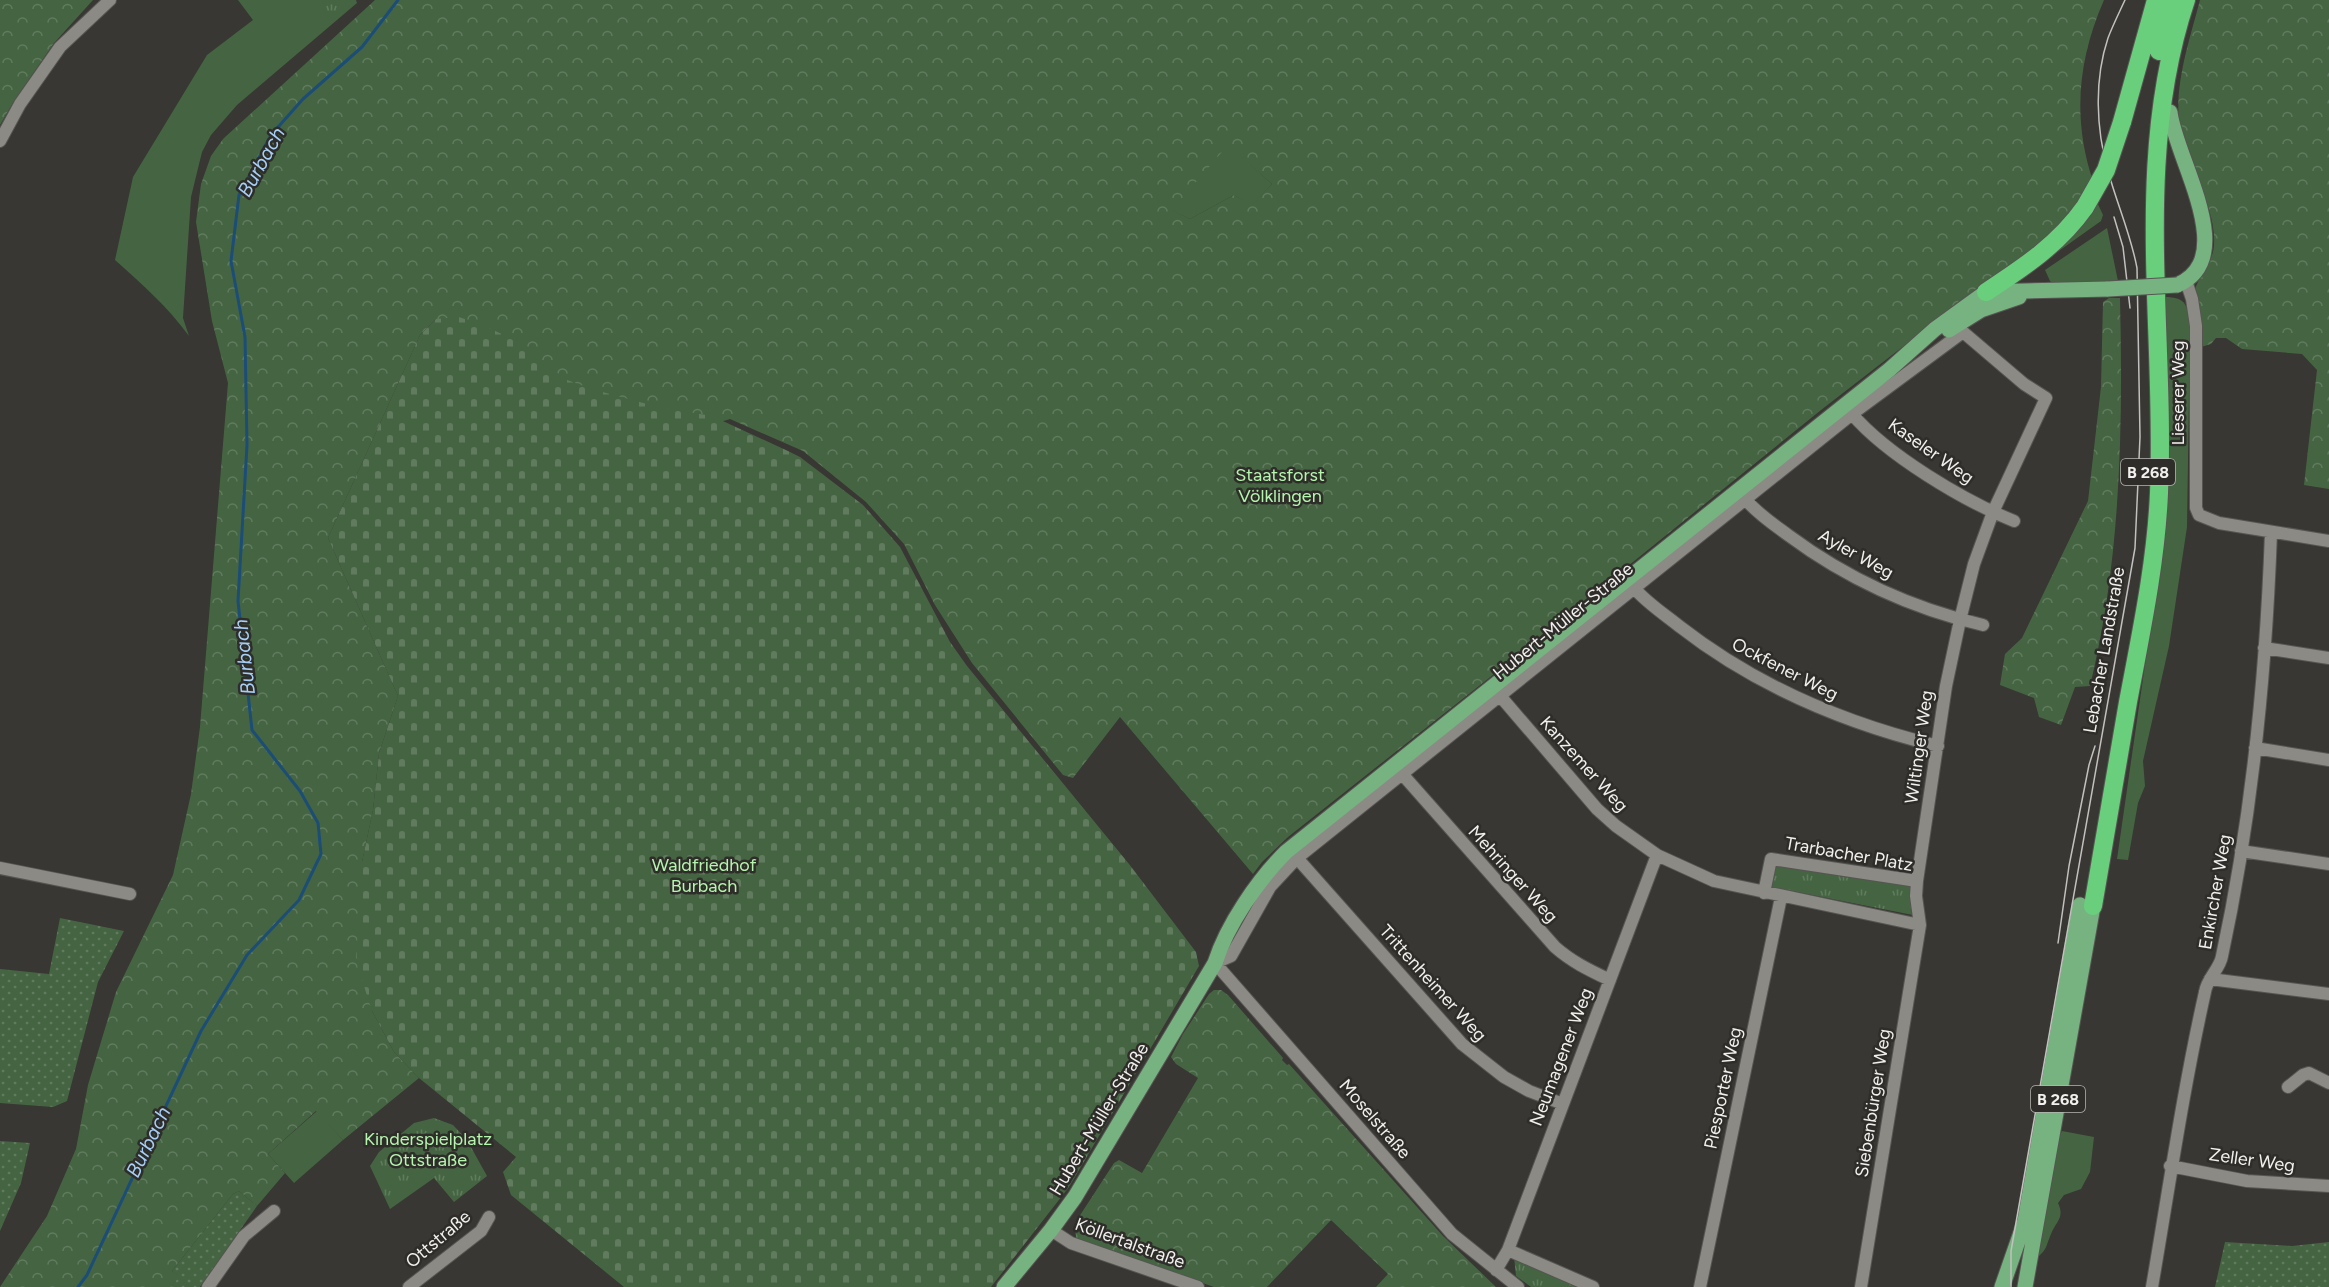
<svg xmlns="http://www.w3.org/2000/svg" width="2329" height="1287" font-family="Figtree,sans-serif">
<style>
.grass{fill:#456542}
.forest{fill:url(#forest-crowns);fill-rule:evenodd}
.cemetery{fill:url(#cemetery-stones)}
.park{fill:url(#park-tufts)}
.garden{fill:url(#garden-dots)}
.lines{fill:none;stroke-linecap:round;stroke-linejoin:round}
.stream{stroke:#1c4d77;stroke-width:3}
.minor-casing{stroke:#565552;stroke-width:14}
.major-casing{stroke:#565552;stroke-width:17}
.highway-casing{stroke:#565552;stroke-width:20}
.minor{stroke:#8b8a85;stroke-width:12}
.major{stroke:#77b380;stroke-width:15}
.highway{stroke:#6acf7c;stroke-width:18}
.tram{stroke:#c2c1bf;stroke-width:1.5}
.major-bridge-casing{stroke:#565552;stroke-width:17;stroke-linecap:butt}
.highway-bridge-casing{stroke:#565552;stroke-width:20;stroke-linecap:butt}
.major-bridge{stroke:#77b380;stroke-width:15}
.highway-bridge{stroke:#6acf7c;stroke-width:18}
.labels{text-anchor:middle;dominant-baseline:central;stroke-width:5;stroke-linejoin:round;paint-order:stroke}
.shield{fill:#2e2d29;stroke:#b6b6b3;stroke-width:1.5}
.shield-label{font-size:16px;font-weight:bold;fill:#f1f0ee}
.street-label{font-size:18px;fill:#f1f0ee;stroke:#2e2d29}
.park-label{font-size:18px;fill:#b4f6ad;stroke:#2e2d29}
.water-label{font-size:20px;font-style:italic;fill:#a6cff7;stroke:#2e2d29}
</style>
<defs>
<pattern id="forest-crowns" width="20" height="18" patternUnits="userSpaceOnUse" patternTransform="scale(1.5)"><rect width="20" height="18" fill="#456542"/><path d="M2 6a3 3 0 1 1 6 0M12 15a3 3 0 1 1 6 0" fill="none" stroke="#607b5e"/></pattern>
<pattern id="cemetery-stones" width="16" height="16" patternUnits="userSpaceOnUse" patternTransform="scale(1.5)"><rect width="16" height="16" fill="#456542"/><path d="M2 7V4a2 2 0 0 1 4 0v3zM10 15v-3a2 2 0 0 1 4 0v3z" fill="#607b5e"/></pattern>
<pattern id="park-tufts" width="24" height="20" patternUnits="userSpaceOnUse" patternTransform="scale(1.5)"><rect width="24" height="20" fill="#456542"/><path d="M3 7l-1-3M5 7V3M7 7l1-3M15 17l-1-3M17 17v-4M19 17l1-3" fill="none" stroke="#607b5e"/></pattern>
<pattern id="garden-dots" width="8" height="8" patternUnits="userSpaceOnUse" patternTransform="scale(1.5)"><rect width="8" height="8" fill="#456542"/><path d="M2 2h.1M6 6h.1" fill="none" stroke="#607b5e" stroke-width="1.8" stroke-linecap="round"/></pattern>
</defs>
<rect width="100%" height="100%" fill="#383733"/>
<!-- grass -->
<path class="grass" d="M238,0H356L357,3L237,105L211,135L202,152L191,197L183,318L189,336C168,307 142,284 115,260L133,177L207,55L253,20Z
M1228,144L1272,184L1252,206L1234,195L1190,219L1171,210Z
M2097,202L2103,215L2101,221L2042,263Z
M2107,228L2118,281L2054,284L2050,281L2045,270Z
M2164,297C2188,297 2187,306 2190,326L2187,527L2169,646L2143,761L2145,786L2138,803L2128,860L2117,859L2165,526L2170,448Z
M317,1111L343,1140L294,1183L268,1154Z
M2062,1131L2094,1137L2090,1172L2081,1189L2064,1195L2058,1203C2065,1218 2056,1221 2051,1234C2045,1248 2048,1248 2036,1259L2058,1139Z"/>
<!-- forest -->
<path class="forest" d="M0,0H93L54,43L14,101L0,125Z
M375,0H2104C2078,59 2072,119 2093,181L2056,234L1914,338L1821,410L1508,663L1288,837L1262,862L1253,874L1120,717L1073,778L1063,775L972,663L935,605L904,544L866,502L803,451L730,419L720,422L630,419L436,319L420,335L328,538L398,696L379,753L373,810L362,862L372,1011L394,1052L419,1078L343,1140L316,1111L268,1154L285,1173L257,1206L239,1191L233,1194L172,1271L180,1277L171,1287H0L47,1216L76,1149L88,1085L116,992L173,875L191,794L200,727L228,383L212,321L196,222L201,184L211,156L223,139ZM1228,145L1272,184L1252,205L1234,195L1190,219L1172,210Z
M2200,0H2329V489L2304,485L2317,370L2302,354L2242,349L2226,338H2216L2211,344L2201,347L2195,290C2199,274 2213,263 2214,245C2217,204 2183,162 2179,122C2175,81 2190,39 2200,0Z
M2109,298H2120C2123,429 2121,558 2090,686L2075,687L2061,725L2039,717L2034,698L2000,685L2005,654L2022,638L2088,501L2101,387L2103,302Z
M1214,990H1221L1228,995L1283,1058L1282,1060L1287,1065L1289,1064L1443,1236L1496,1287H1376L1388,1274L1331,1220L1267,1287H1214L1076,1238L1075,1223L1114,1163L1119,1160L1142,1173L1198,1078L1176,1064L1171,1057L1183,1034L1209,994Z"/>
<!-- cemetery -->
<path class="cemetery" d="M459,317L487,327L510,338L567,380L595,390L658,407L712,416L788,451L800,457L863,505L900,547L950,642L967,666L1129,864L1196,952L1199,966L1069,1187L991,1287H624L511,1195L503,1172L516,1157L419,1078L394,1052L372,1011L356,961L362,862L373,810L379,753L398,696L328,538L420,335L436,319Z"/>
<!-- park -->
<path class="park" d="M311,0H356L328,25Z
M1771,859L1910,880L1913,915L1766,886Z
M434,1118L453,1125L467,1140L487,1176L454,1202L434,1178L390,1209L370,1166L379,1152L414,1123Z
M1514,1257L1580,1287H1531L1516,1276Z"/>
<!-- garden -->
<path class="garden" d="M60,918L124,931L98,982L67,1101L53,1107L0,1103V969L49,974Z
M0,1141L30,1143L21,1183L0,1231Z
M239,1191L257,1206L200,1287H171L179,1277L172,1271L233,1194Z
M2225,1242L2292,1246L2329,1242V1287H2215Z"/>
<g class="lines">
<!-- stream -->
<path class="stream" d="M78,1287L87,1275L201,1031L247,955L299,900L321,854L318,823L300,791L252,730L238,601L247,445L245,337L231,261L239,195L271,135L303,99L362,47L398,0"/>
<defs>
<path id="minor" d="M0,141L20,104L60,47L110,0
M2186,281L2192,299L2196,326V508L2199,515L2219,523L2329,541
M1852,414C1887,455 1964,501 2014,521
M1746,500C1758,514 1773,524 1788,535C1846,578 1914,609 1983,625
M1634,588C1647,603 1664,614 1679,626C1756,686 1843,723 1938,746
M2264,648L2329,658
M1501,697L1597,809L1616,826L1657,855L1714,881L1920,925
M2255,748L2329,760
M1403,775L1555,947C1572,962 1589,970 1610,980
M2241,851L2329,864
M1297,858L1462,1044L1504,1077L1529,1091L1563,1104
M0,868L130,894
M1764,893L1771,859L1917,881
M2210,979L2329,994
M2288,1087L2303,1075L2309,1073L2329,1083
M2170,1166L2247,1181L2329,1186
M1051,1230L1071,1243L1198,1287
M1508,1250L1593,1287
M1496,1270L1508,1250L1657,855
M208,1287L244,1236L274,1211
M409,1287L481,1231L489,1217
M1518,1287L1452,1234L1215,963L1231,956L1270,887L1297,858L1852,414L1963,332L2024,384L2046,398L1993,512L1974,564L1960,620L1946,686L1917,881L1916,896L1920,925L1861,1287
M1700,1287L1781,897
M2152,1287C2169,1188 2183,1090 2205,992C2207,978 2220,969 2222,956C2252,817 2266,674 2271,532"/>
<path id="major" d="M2170,112C2175,158 2241,258 2177,285
M1949,330L1981,310L2019,297
M1004,1287L1051,1230L1075,1197L1215,963C1227,925 1258,880 1286,852L1889,370L1935,329L1986,292L2108,289
M2002,1287L2025,1221L2080,905
M2025,1287L2093,906"/>
<path id="highway" d="M2159,51L2171,0
M2122,122L2156,0
M1986,292C2024,267 2059,244 2085,207
M2093,906C2105,838 2116,770 2128,702C2141,633 2156,563 2159,493C2166,328 2132,161 2186,0"/>
</defs>
<!-- minor casing -->
<use href="#minor" class="minor-casing"/>
<!-- major casing -->
<use href="#major" class="major-casing"/>
<!-- highway casing -->
<use href="#highway" class="highway-casing"/>
<!-- minor -->
<use href="#minor" class="minor"/>
<!-- major -->
<use href="#major" class="major"/>
<!-- highway -->
<use href="#highway" class="highway"/>
<!-- tram -->
<path class="tram" d="M2114,217L2123,247L2130,308
M2058,943L2069,866L2089,765L2095,746
M2011,1287V1251L2014,1234L2135,548L2140,437L2137,268C2131,235 2117,204 2108,171C2096,129 2094,80 2108,38C2113,25 2119,13 2125,0"/>
<defs>
<path id="major-bridge" d="M2108,289L2177,285"/>
<path id="highway-bridge" d="M2085,207L2106,170L2122,122"/>
</defs>
<!-- major-bridge casing -->
<use href="#major-bridge" class="major-bridge-casing"/>
<!-- highway-bridge casing -->
<use href="#highway-bridge" class="highway-bridge-casing"/>
<!-- major-bridge -->
<use href="#major-bridge" class="major-bridge"/>
<!-- highway-bridge -->
<use href="#highway-bridge" class="highway-bridge"/>
</g>
<g class="labels">
<!-- shield labels -->
<g class="shield">
<rect x="2121" y="459" width="54" height="26" rx="4.5"/>
<rect x="2031" y="1086" width="54" height="26" rx="4.5"/>
</g>
<g class="shield-label">
<text x="2148" y="472">B 268</text>
<text x="2058" y="1099">B 268</text>
</g>
<!-- street labels -->
<g class="street-label">
<text transform="translate(2178 393) rotate(-90)">Lieserer Weg</text>
<text transform="translate(1931 451) rotate(35)">Kaseler Weg</text>
<text transform="translate(1856 554) rotate(29)">Ayler Weg</text>
<text transform="translate(1563 621) rotate(-39)">Hubert-Müller-Straße</text>
<text transform="translate(2104 650) rotate(-80)">Lebacher Landstraße</text>
<text transform="translate(1785 669) rotate(27)">Ockfener Weg</text>
<text transform="translate(1919 747) rotate(-82)">Wiltinger Weg</text>
<text transform="translate(1584 764) rotate(48)">Kanzemer Weg</text>
<text transform="translate(1849 854) rotate(10)">Trarbacher Platz</text>
<text transform="translate(1513 874) rotate(48)">Mehringer Weg</text>
<text transform="translate(2215 892) rotate(-80)">Enkircher Weg</text>
<text transform="translate(1433 983) rotate(48)">Trittenheimer Weg</text>
<text transform="translate(1561 1057) rotate(-69)">Neumagener Weg</text>
<text transform="translate(1723 1088) rotate(-78)">Piesporter Weg</text>
<text transform="translate(1873 1103) rotate(-81)">Siebenbürger Weg</text>
<text transform="translate(1099 1119) rotate(-59)">Hubert-Müller-Straße</text>
<text transform="translate(1375 1119) rotate(49)">Moselstraße</text>
<text transform="translate(2252 1160) rotate(8)">Zeller Weg</text>
<text transform="translate(438 1239) rotate(-40)">Ottstraße</text>
<text transform="translate(1130 1243) rotate(20)">Köllertalstraße</text>
</g>
<!-- park labels -->
<g class="park-label">
<text x="1280" y="475">Staatsforst<tspan x="1280" dy="21">Völklingen</tspan></text>
<text x="704" y="865">Waldfriedhof<tspan x="704" dy="21">Burbach</tspan></text>
<text x="428" y="1139">Kinderspielplatz<tspan x="428" dy="21">Ottstraße</tspan></text>
</g>
<!-- water labels -->
<g class="water-label">
<text transform="translate(261 162) rotate(-61)">Burbach</text>
<text transform="translate(244 657) rotate(-96)">Burbach</text>
<text transform="translate(148 1142) rotate(-64)">Burbach</text>
</g>
</g>
</svg>
